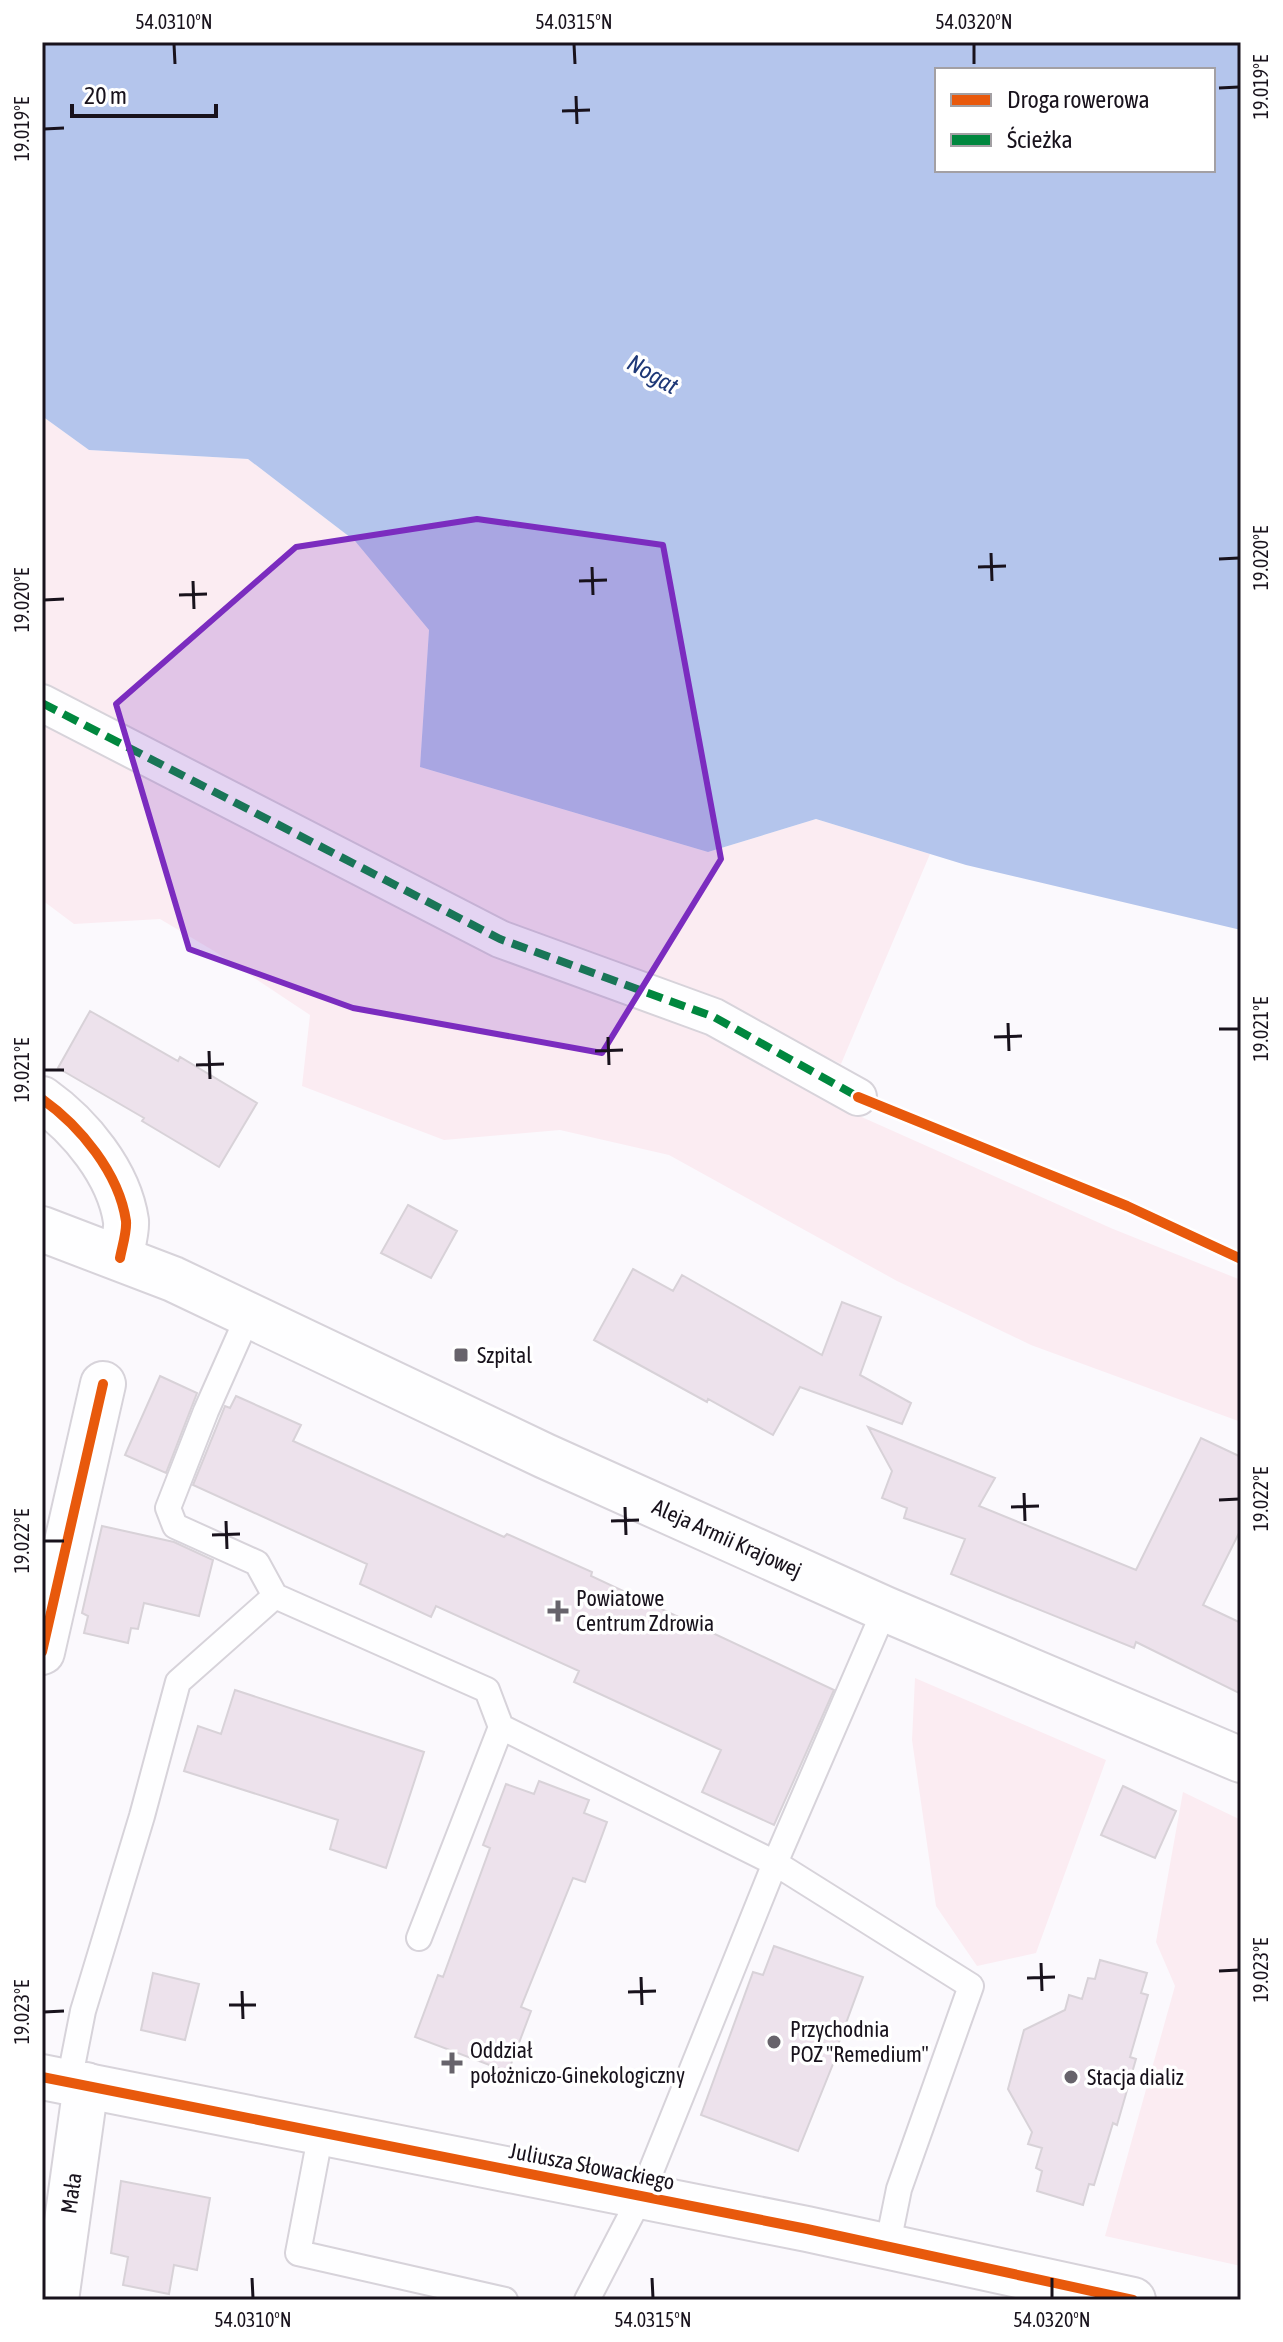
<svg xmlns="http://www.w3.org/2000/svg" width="1283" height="2342" font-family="'Asap Condensed',sans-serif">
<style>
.green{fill:#fbecf2}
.water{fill:#b4c5ec;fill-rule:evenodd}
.building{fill:#ede2ec;stroke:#d8d2d8;stroke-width:2}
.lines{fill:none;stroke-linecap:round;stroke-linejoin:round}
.service-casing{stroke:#d7d3da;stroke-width:28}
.pedestrian-casing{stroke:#d7d3da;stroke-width:40}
.minor-casing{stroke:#d7d3da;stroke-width:48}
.primary-casing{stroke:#d7d3da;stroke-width:48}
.service{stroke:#fefeff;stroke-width:24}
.pedestrian{stroke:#fefeff;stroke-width:36}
.minor{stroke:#fefeff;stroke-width:44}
.primary{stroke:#fefeff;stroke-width:44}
.quiet{stroke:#00873e;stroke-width:8;stroke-dasharray:16 8;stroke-linecap:butt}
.cycleway-casing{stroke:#fff;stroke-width:15}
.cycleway{stroke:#e8590c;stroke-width:10}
.marked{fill:#7b2cbf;fill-opacity:0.2;stroke:#7b2cbf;stroke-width:6;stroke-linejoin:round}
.ticks{fill:none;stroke:#18121c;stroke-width:3}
.poi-dot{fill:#67636b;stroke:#fff;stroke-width:3}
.labels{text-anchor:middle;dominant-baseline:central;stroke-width:7;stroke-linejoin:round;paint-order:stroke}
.poi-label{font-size:22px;fill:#18121c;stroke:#fff;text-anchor:start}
.street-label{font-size:22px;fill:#18121c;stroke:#fff}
.water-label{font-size:24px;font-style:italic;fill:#1e3877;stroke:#fff}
.neatline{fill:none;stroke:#18121c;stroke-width:3}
.ticks-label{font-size:20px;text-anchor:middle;fill:#18121c}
</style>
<rect width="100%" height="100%" fill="#fbf9fd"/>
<!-- green -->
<path class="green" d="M42,416L89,450L248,459L355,541L429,630L420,767L708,852L816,819L930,854L841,1064L718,1005L506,928L42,687Z
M42,716L711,1031L846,1110L1113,1229L1241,1280V1422L1031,1345L897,1281L669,1155L560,1130L444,1140L302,1086L310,1015L214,951L160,919L74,924L42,900Z
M915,1678L1106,1760L1036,1953L977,1966L936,1906L912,1740Z
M1183,1792L1241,1820V2266L1105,2236L1175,1986L1156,1942Z"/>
<!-- water -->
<path class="water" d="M42,42H1230L1241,46V930L966,865L816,819L708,852L420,767L429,630L355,541L248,459L89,450L42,416ZM937,70H1213V170H937Z"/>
<!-- building -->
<path class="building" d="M90,1011L178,1061L180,1057L257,1103L219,1167L142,1121L144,1118L58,1068Z
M408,1205L457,1231L431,1278L381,1253Z
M633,1269L673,1291L682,1275L822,1355L842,1302L881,1317L860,1375L911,1403L902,1424L800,1387L773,1435L708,1399L707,1402L594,1340Z
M160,1376L197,1393L166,1473L125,1455Z
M236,1396L301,1425L293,1441L504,1537L507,1534L592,1572L591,1576L834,1690L774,1825L702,1792L721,1750L574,1682L579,1671L436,1606L431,1617L360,1584L367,1564L193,1485L225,1406L230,1408Z
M868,1427L995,1478L979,1506L1136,1570L1201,1438L1241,1457V1529L1203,1605L1241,1623V1694L1136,1642L1134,1648L951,1574L965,1539L904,1518L907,1508L882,1498L892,1471Z
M102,1526L174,1542L213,1560L199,1616L144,1603L138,1629L131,1628L128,1643L84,1633L88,1616L82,1613Z
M235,1690L424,1752L386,1868L330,1849L338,1820L184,1771L198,1726L221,1734Z
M539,1781L589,1800L584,1813L607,1822L585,1882L573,1878L521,2007L531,2011L508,2072L415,2037L438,1975L443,1977L490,1848L483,1845L506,1784L534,1794Z
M1123,1786L1176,1811L1155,1858L1101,1835Z
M774,1946L863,1977L835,2053L837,2054L798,2151L701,2115L753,1972L763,1975Z
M1100,1960L1147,1973L1141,1993L1148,1995L1130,2057L1136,2059L1117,2125L1113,2123L1094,2185L1089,2184L1083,2205L1037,2191L1042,2171L1036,2168L1042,2148L1028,2144L1032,2132L1008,2089L1024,2030L1065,2010L1069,1995L1082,1999L1088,1978L1095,1979Z
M153,1973L199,1984L185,2040L141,2030Z
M121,2181L210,2198L197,2270L174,2265L169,2294L123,2285L128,2257L111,2253Z"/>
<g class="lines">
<defs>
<path id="service" d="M249,1314L206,1411L168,1508L175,1526L257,1563L275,1596L487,1690L501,1727L775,1863L971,1986L899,2189L887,2248
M419,1938L501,1727
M69,2082L83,2011L142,1816L178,1682L275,1596
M321,2132L298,2253L505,2300
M587,2300L641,2196L775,1863L885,1609"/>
<path id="pedestrian" d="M42,703L500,939L714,1017L858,1097"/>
<g id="minor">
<path d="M42,1099C80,1126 119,1173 126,1221C127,1232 122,1247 120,1258"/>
<path d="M42,1652L103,1384"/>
<path d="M42,2077L807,2229L1133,2300"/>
<path id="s1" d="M56,2300L86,2085"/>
</g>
<g id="primary">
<path id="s2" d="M42,1229L173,1279L545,1456L885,1609L1241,1760"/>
</g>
</defs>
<!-- service casing -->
<use href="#service" class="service-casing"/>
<!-- pedestrian casing -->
<use href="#pedestrian" class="pedestrian-casing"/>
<!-- minor casing -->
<use href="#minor" class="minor-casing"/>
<!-- primary casing -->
<use href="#primary" class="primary-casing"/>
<!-- service -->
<use href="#service" class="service"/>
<!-- pedestrian -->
<use href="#pedestrian" class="pedestrian"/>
<!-- minor -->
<use href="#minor" class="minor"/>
<!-- primary -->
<use href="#primary" class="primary"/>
<!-- quiet -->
<path class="quiet" d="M42,703L500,939L714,1017L862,1099"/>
<defs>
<path id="cycleway" d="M858,1097L1127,1206L1241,1259
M42,1099C80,1126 119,1173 126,1221C127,1232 122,1247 120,1258
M42,1652L103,1384
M42,2077L807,2229L1133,2300"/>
</defs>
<!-- cycleway casing -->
<use href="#cycleway" class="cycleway-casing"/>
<!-- cycleway -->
<use href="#cycleway" class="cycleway"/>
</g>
<!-- marked area -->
<path class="marked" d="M477,519L663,545L721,859L602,1053L353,1008L189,949L116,704L296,547Z"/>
<!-- ticks -->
<path class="ticks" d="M174,44L175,64M574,44L575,64M974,44V64M1219,88L1239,87M576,96L577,124M562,111L590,110M44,129L64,128M991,553L992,581M1219,559L1239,558M592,567L593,595M978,567L1006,566M193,581L194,609M579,581L607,580M179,595L207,594M44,600L64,599M1008,1023L1009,1051M1219,1029H1239M608,1037L609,1065M994,1037L1022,1036M209,1051L210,1079M595,1051L623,1050M196,1065L224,1064M44,1070H64M1024,1493L1025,1521M1219,1500L1239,1499M625,1507L626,1535M1011,1507L1039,1506M226,1521L227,1549M611,1521L639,1520M212,1535L240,1534M44,1541H64M1041,1963L1042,1991M1219,1971L1239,1970M641,1977L642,2005M1027,1978L1055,1977M242,1991L243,2019M628,1992L656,1991M229,2005H256M44,2012L64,2011M252,2278L253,2298M652,2278L653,2298M1052,2278V2298"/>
<!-- markers -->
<g class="poi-dot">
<rect x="453" y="1347" width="16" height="16" rx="4"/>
<path d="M554 1599h8v8h8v8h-8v8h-8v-8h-8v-8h8z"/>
<circle cx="774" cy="2042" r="8"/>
<path d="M448 2051h8v8h8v8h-8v8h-8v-8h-8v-8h8z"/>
<circle cx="1071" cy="2077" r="8"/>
</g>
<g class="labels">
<!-- poi labels -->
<g class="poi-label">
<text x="477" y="1355">Szpital</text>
<text x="576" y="1598">Powiatowe<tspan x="576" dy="25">Centrum Zdrowia</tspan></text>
<text x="790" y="2029">Przychodnia<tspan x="790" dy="25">POZ "Remedium"</tspan></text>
<text x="470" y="2050">Oddział<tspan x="470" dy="25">położniczo-Ginekologiczny</tspan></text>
<text x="1087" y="2077">Stacja dializ</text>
</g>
<!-- street labels -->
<g class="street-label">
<text stroke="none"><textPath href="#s2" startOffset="752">Aleja Armii Krajowej</textPath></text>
<text transform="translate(592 2166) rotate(11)">Juliusza Słowackiego</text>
<text stroke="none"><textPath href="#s1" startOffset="108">Mała</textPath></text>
</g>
<!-- water labels -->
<g class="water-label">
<text transform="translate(653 374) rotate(30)">Nogat</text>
</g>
</g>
<!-- border -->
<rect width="1283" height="2342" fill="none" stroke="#ffffff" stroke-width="88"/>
<!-- legend -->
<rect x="935" y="68" width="280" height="104" fill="#ffffff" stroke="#a3a0a4" stroke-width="2"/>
<rect x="951" y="94" width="40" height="12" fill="#e8590c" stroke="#a3a0a4" stroke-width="2"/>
<text x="1007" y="108" font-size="24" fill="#18121c">Droga rowerowa</text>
<rect x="951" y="134" width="40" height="12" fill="#00873e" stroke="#a3a0a4" stroke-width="2"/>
<text x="1007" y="148" font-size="24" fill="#18121c">Ścieżka</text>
<!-- scale -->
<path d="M72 104v12h144v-12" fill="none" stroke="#18121c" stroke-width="4"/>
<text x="84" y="104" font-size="24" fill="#18121c" stroke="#ffffff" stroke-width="6" paint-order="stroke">20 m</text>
<rect x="44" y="44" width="1195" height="2254" class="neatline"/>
<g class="ticks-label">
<text x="174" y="29">54.0310°N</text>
<text x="574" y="29">54.0315°N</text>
<text x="974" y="29">54.0320°N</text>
<text transform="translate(1261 87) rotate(-90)" y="7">19.019°E</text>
<text transform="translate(22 129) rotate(-90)" y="7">19.019°E</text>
<text transform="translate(1261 558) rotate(-90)" y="7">19.020°E</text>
<text transform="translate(22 600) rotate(-90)" y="7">19.020°E</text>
<text transform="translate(1261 1029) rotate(-90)" y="7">19.021°E</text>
<text transform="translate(22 1070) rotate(-90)" y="7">19.021°E</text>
<text transform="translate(1261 1499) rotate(-90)" y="7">19.022°E</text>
<text transform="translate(22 1541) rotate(-90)" y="7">19.022°E</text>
<text transform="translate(1261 1970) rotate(-90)" y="7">19.023°E</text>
<text transform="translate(22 2012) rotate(-90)" y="7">19.023°E</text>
<text x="253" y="2327">54.0310°N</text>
<text x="653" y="2327">54.0315°N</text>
<text x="1052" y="2327">54.0320°N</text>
</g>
</svg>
